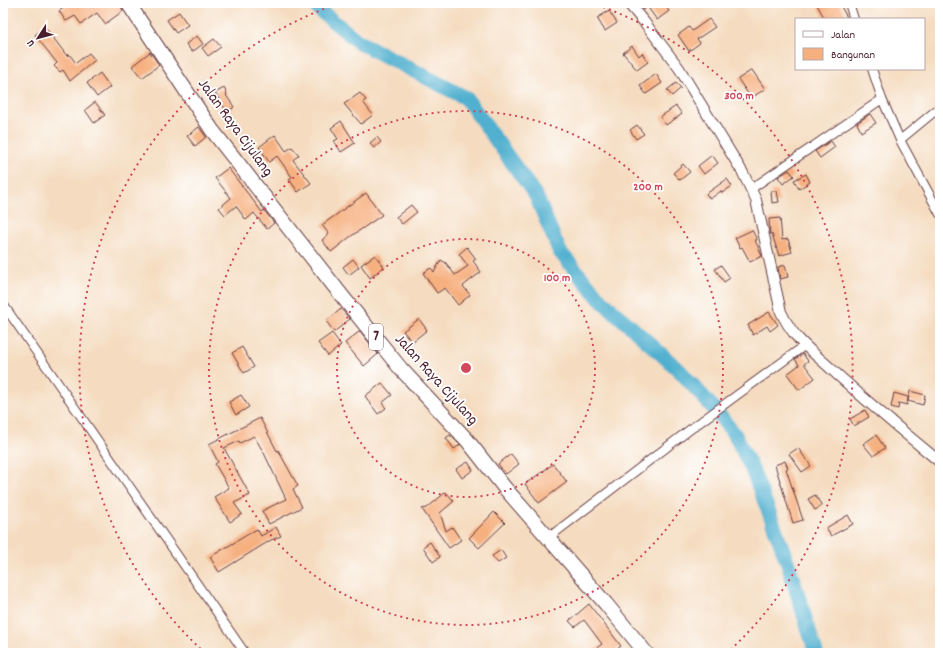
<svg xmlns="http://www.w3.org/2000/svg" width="943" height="656" font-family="Dekko,sans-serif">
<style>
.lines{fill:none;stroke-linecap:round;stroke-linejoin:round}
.river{stroke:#51b0cf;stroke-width:15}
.building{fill:#f6b080}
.minor-casing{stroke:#643b41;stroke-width:10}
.tertiary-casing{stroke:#643b41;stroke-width:12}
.trunk-casing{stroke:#643b41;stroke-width:16}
.minor{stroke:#fff;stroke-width:8}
.tertiary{stroke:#fff;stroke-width:10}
.trunk{stroke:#fff;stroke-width:14}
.ring{fill:none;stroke:#d1495b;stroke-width:2;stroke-dasharray:2 4}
.labels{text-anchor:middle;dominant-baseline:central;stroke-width:3.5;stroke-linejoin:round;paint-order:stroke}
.shield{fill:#fff;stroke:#80626b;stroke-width:1}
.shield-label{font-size:15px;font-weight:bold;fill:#4a1f2b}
.street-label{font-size:16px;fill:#4a1f2b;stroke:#fff}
.centre{fill:#d1495b;stroke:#fff;stroke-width:2}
.ring-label{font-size:12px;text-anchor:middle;font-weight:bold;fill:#d1495b;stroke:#fff;stroke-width:3.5;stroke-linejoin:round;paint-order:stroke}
</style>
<rect width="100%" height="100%" fill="#fff"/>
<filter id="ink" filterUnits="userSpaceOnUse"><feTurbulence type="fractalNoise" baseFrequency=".025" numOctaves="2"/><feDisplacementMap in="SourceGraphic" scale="8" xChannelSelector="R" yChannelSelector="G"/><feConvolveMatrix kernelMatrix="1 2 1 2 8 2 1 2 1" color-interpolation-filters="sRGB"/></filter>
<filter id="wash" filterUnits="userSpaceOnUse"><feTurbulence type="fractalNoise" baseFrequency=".012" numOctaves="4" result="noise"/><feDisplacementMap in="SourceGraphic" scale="16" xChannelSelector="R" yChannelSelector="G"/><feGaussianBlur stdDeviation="0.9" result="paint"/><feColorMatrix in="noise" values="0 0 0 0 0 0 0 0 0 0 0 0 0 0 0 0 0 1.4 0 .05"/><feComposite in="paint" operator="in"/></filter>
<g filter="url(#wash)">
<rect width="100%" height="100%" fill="#f5dcc0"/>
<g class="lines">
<!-- river -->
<path class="river" d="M316,3L318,9L359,42L466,98L536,196L560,252L600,299L680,371L715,410L735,435L751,467L769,512L788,564L816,653"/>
</g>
<g id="blocks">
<!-- building -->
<path class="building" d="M71,3H120L123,11L105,24L97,13L81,24L75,16L66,21L59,11Z
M637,3H653L643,10Z
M658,3H663L669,11L657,20L649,9Z
M816,3H839L848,19H825Z
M609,11L617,23L605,31L597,18Z
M179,12L188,25L176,33L167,20Z
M709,19L715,27L697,39L700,43L689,51L678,35L689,27L692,31Z
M45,27L67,56L69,54L76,63L89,53L95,60L70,81L63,70L60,72L54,66L57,63L35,35Z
M197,36L203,44L192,52L186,44Z
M214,39L221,47L208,56L202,48Z
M632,46L639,56L642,53L648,62L637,70L623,53Z
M150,52L159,65L142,78L132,66Z
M752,70L765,89L751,98L738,79Z
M100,73L110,87L97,97L87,83Z
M656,74L662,83L646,94L640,86Z
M676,83L681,88L672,96L667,90Z
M224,88L227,94L226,95L234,107L227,112L215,93Z
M360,93L366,100L363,102L373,115L361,124L344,104Z
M95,102L105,115L94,123L85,110Z
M676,106L682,114L666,125L660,117Z
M870,114L876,123L861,132L857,123Z
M341,121L355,143L341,152L334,141L338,139L331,128Z
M637,125L644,134L636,139L630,130Z
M199,127L206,137L195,146L187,136Z
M275,135L286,151L292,147L299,155L293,160L311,183L298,192L289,179L292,177L277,156L269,162L259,147Z
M377,137L381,142L374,148L370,143Z
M831,141L835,147L820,158L815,151Z
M712,155L718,163L704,174L698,166Z
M683,164L690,172L680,180L673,173Z
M228,168L262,212L264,210L274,223L267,229L254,213L246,220L236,206L225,215L219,208L231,198L215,178Z
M789,170L794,176L783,184L778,177Z
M806,174L810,182L799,189L794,180Z
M727,179L732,186L722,193L721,191L710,199L706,194Z
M771,191H777L779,202L772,203Z
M366,193L382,215L350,237L331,252L322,240L329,234L322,225Z
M411,205L417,212L402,224L396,217Z
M780,218L782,240L788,239L792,252L779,256L772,234H770L769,219Z
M752,230L757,240H755L762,256L750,262L742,247L740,248L735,238Z
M467,247L476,259L473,261L481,272L463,286L470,295L458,305L445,288L437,293L423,273L431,268L434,272L441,260L446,263L455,275L468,266L459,254Z
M375,255L384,267L370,278L361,265Z
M353,259L359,267L349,275L343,267Z
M721,265L730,278L724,282L715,269Z
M785,265L788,277L780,279L778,267Z
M341,309L350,319L334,332L326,321Z
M769,312L778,325L770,331L767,326L753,335L748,325Z
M419,319L427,330L412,342L403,331Z
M360,331L378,354L364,366L345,343Z
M332,333L341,345L328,356L318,343Z
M242,347L254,367L244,373L232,353Z
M803,354L808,361L804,364L815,378L799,390L787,374L799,365L795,359Z
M382,383L392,395L382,403L386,408L378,414L365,396Z
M910,391L925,395L923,405L908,401Z
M894,393L908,397L907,405L899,403L898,409L891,407Z
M241,395L249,407L236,415L229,402Z
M865,410L869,417L854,426L850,419Z
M260,418L277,451L278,450L298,486L293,489L302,507L269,524L262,511L286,499L264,453L254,436L240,443L239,441L224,448L250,495L234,503L242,514L230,522L214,497L229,488L215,464L218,462L209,444Z
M450,435L460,445L454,449L446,438Z
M876,435L885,448L873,456L863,444Z
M798,448L811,466L802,472L789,454Z
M511,454L519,464L506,474L498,464Z
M785,461L788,468L786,469L803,520L793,523L775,465Z
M468,462L473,470L462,478L456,469Z
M553,464L567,482L539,503L525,484Z
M446,492L454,501L440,513L446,531L452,527L461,540L449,548L422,509L427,508Z
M815,495L822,506L815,510L808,499Z
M494,512L505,523L479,548L469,538Z
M848,515L853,524L831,536L826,528Z
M276,527L281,536L271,540L219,572L210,557L257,529L261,536Z
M430,542L440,557L433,562L423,547Z
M501,550L506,558L498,563L492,556Z
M589,604L621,646L612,653H590L602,644L584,620L575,627L569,621Z"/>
</g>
</g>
<g filter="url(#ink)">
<use href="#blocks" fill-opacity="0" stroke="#643b41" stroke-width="1"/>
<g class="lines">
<defs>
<path id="minor" d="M849,3L854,19
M872,69L882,99L900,140L940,214
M900,140L940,107
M751,189L882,99
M3,304L245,653
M548,538L688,431L804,346"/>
<path id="tertiary" d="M628,3L645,23L679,68L743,173L756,200L781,312C794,339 807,347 829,367C865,400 902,431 940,462"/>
<path id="trunk" d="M128,3L212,130L342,296L401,369L467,440L504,487L606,604L646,653"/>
</defs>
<!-- minor casing -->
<use href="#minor" class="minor-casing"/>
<!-- tertiary casing -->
<use href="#tertiary" class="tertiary-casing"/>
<!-- trunk casing -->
<use href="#trunk" class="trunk-casing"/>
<!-- minor -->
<use href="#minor" class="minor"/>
<!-- tertiary -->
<use href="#tertiary" class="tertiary"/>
<!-- trunk -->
<use href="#trunk" class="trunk"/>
</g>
</g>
<!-- distance rings -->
<g class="ring">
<circle cx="466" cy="368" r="129"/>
<circle cx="466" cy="368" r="257"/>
<path d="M205 653A386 386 0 0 1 340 3M592 3A386 386 0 0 1 727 653"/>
</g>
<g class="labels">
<!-- shield labels -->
<rect class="shield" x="369" y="324" width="14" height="26" rx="3"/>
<g class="shield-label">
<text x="376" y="337">7</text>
</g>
<!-- street labels -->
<g class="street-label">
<text transform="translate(235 128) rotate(54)">Jalan Raya Cijulang</text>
<text transform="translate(436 380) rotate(48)">Jalan Raya Cijulang</text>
</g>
</g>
<circle cx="466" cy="368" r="6" class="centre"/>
<g class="ring-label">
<text x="739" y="99">300 m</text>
<text x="648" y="190">200 m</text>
<text x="557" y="281">100 m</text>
</g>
<!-- margin -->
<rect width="943" height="656" fill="none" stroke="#fff" stroke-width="16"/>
<!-- legend -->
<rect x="795" y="18" width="130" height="52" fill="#ffffff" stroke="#b7a5aa"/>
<rect x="803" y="31" width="20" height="6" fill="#ffffff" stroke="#b7a5aa"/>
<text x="831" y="38" font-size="12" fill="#4a1f2b">Jalan</text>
<rect x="803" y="48" width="20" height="12" fill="#f6b080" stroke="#b7a5aa"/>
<text x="831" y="58" font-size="12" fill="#4a1f2b">Bangunan</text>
<!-- north arrow -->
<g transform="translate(38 38) rotate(234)" stroke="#ffffff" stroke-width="3" paint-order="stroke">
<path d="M0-3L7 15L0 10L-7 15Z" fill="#4a1f2b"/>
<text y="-6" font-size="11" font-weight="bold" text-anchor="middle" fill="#4a1f2b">U</text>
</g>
</svg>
